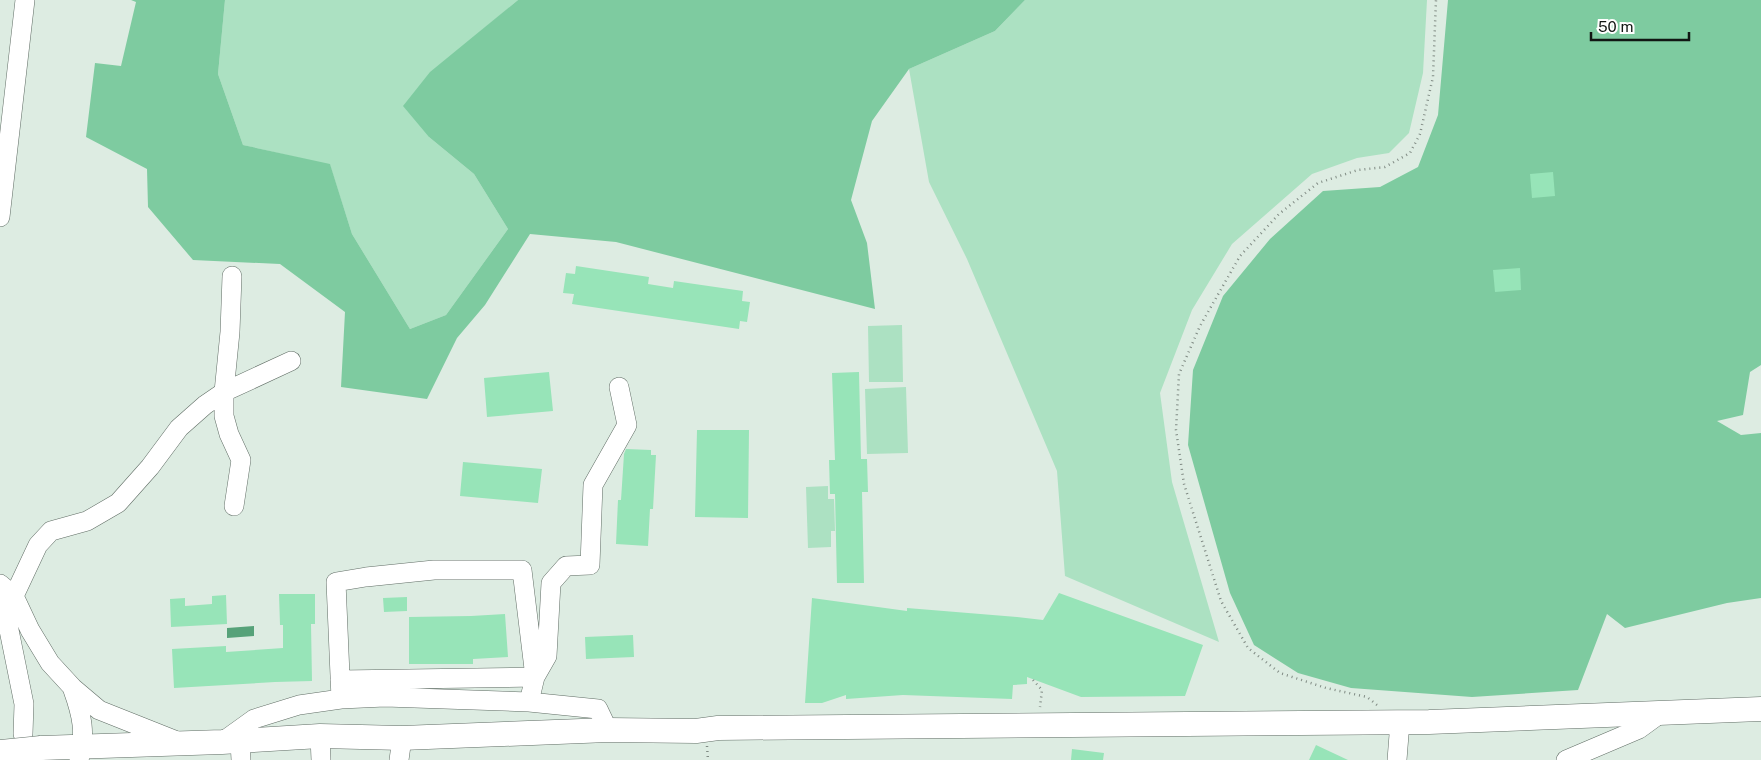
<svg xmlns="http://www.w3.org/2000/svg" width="1761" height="760" font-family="'Public Sans',sans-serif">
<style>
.green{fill:#ace1c2}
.forest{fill:#7ecba0}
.water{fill:#56a279}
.building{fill:#97e4b8}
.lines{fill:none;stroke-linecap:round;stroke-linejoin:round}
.minor-casing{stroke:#606d65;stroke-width:20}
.major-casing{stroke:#606d65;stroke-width:25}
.path{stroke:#808b84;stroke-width:2.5;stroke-dasharray:1 4;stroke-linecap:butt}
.minor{stroke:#fff;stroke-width:19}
.major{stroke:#fff;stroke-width:24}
.major-bridge-casing{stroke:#606d65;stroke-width:25;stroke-linecap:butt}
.major-bridge{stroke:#fff;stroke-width:24}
</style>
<rect width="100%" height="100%" fill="#ddece2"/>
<!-- green -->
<path class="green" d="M225,0H518L482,30L429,137L474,174L508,229L446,315L410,329L352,234L330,165L243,145L218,74Z
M1025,0H1427L1423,73L1409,133L1389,153L1357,158L1312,174L1232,244L1192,310L1160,393L1172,482L1219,642L1065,576L1057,471L967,259L929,182L909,69L995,31Z
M902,325L903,382H869L868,326Z
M906,387L908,453L867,454L865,389Z
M828,486V499H834L835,531H831V547L808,548L806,487Z"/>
<!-- forest -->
<path class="forest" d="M131,0H225L218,74L243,145L330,164L352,234L410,329L446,315L508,229L474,174L429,137L403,106L430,72L518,0H1025L995,31L909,69L872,121L851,200L867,243L875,309L616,242L530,234L485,305L457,338L427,399L341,387L345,312L280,264L193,260L148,207L147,169L86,137L95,63L121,66L136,2Z
M1448,0H1761V365L1750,372L1743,415L1717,421L1741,435L1761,433V598L1727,603L1625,628L1607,614L1578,690L1472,697L1351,688L1298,673L1254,645L1230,593L1188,445L1193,370L1223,296L1270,239L1323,191L1380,187L1418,167L1438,115Z"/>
<!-- water -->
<path class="water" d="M254,626V636L227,638V628Z"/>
<!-- building -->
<path class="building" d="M1553,172L1555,196L1532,198L1530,174Z
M576,266L649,277L648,284L673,288L674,281L743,291L742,301L750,302L747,322L740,321L739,329L572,304L574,294L563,293L566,273L575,274Z
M1520,268L1521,290L1495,292L1493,270Z
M549,372L553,411L487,417L484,378Z
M859,372L861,459H867L868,492H862L864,583H837L835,494H830L829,460H835L832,373Z
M697,430H749L748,518L695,517Z
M626,449L651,450V455H656L653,509H650L648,546L616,544L618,500H621L624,454Z
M463,462L542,469L538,503L460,496Z
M1059,593L1203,645L1185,696L1081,697L1027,677V684L1013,685L1012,699L903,695L846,699V695L822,703H805L812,598L907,611V608L1017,617L1043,620Z
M279,594H315V624H311L312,681L275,682L174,688L172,649L226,646V652L283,648V625H280Z
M226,595L227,624L171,627L170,599L185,598V606L212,604V596Z
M407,597V611L384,612L383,598Z
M505,614L508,657L473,659V664H409V617L471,616Z
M633,635L634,657L586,659L585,637Z
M1316,745L1348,760H1309Z
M1072,749L1104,753L1103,760H1071Z"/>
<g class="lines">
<defs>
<path id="minor" d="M0,217L25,0
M232,276L230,332L224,392V416L229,434L241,460L234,506
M0,584L14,596L30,630L50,663L73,688L99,710L177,741
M14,596L38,545L51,531L87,521L118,503L150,467L179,428L205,405L224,392L291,361
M0,601L9,630L24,704L23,734
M340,680L535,677L547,656L551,583L566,566L590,565L593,485L627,425L619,387
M73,690C82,715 86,733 79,760
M341,699L336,582L366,577L434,570H522L535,677L529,702
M320,736L321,760
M240,741L241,760
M222,742L254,719L299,705L341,699L385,697L529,702L598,709L608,730
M399,760L402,738
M1397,760L1400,722
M1566,760L1639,729L1661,713"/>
<path id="major" d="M41,748L222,742L320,736L402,738L608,730L696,731L718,728L1429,722L1761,709"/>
</defs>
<!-- minor casing -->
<use href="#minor" class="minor-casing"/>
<!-- major casing -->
<use href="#major" class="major-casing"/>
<!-- path -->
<path class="path" d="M1033,680L1042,690L1040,707
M1377,705L1367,697L1326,688L1280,673L1248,648L1221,601L1184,484L1176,430L1179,374L1200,326L1240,256L1279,214L1318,183L1358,170L1385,167L1410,153L1420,134L1433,77L1436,0
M707,746L708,760"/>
<!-- minor -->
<use href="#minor" class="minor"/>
<!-- major -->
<use href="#major" class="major"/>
<defs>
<path id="major-bridge" d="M0,752L41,748"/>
</defs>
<!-- major-bridge casing -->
<use href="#major-bridge" class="major-bridge-casing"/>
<!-- major-bridge -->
<use href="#major-bridge" class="major-bridge"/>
</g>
<!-- scale -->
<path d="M1591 32v8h98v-8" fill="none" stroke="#111613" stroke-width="2.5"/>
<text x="1598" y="32" font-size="15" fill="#111613" stroke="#ffffff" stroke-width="4" paint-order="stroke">50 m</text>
</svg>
